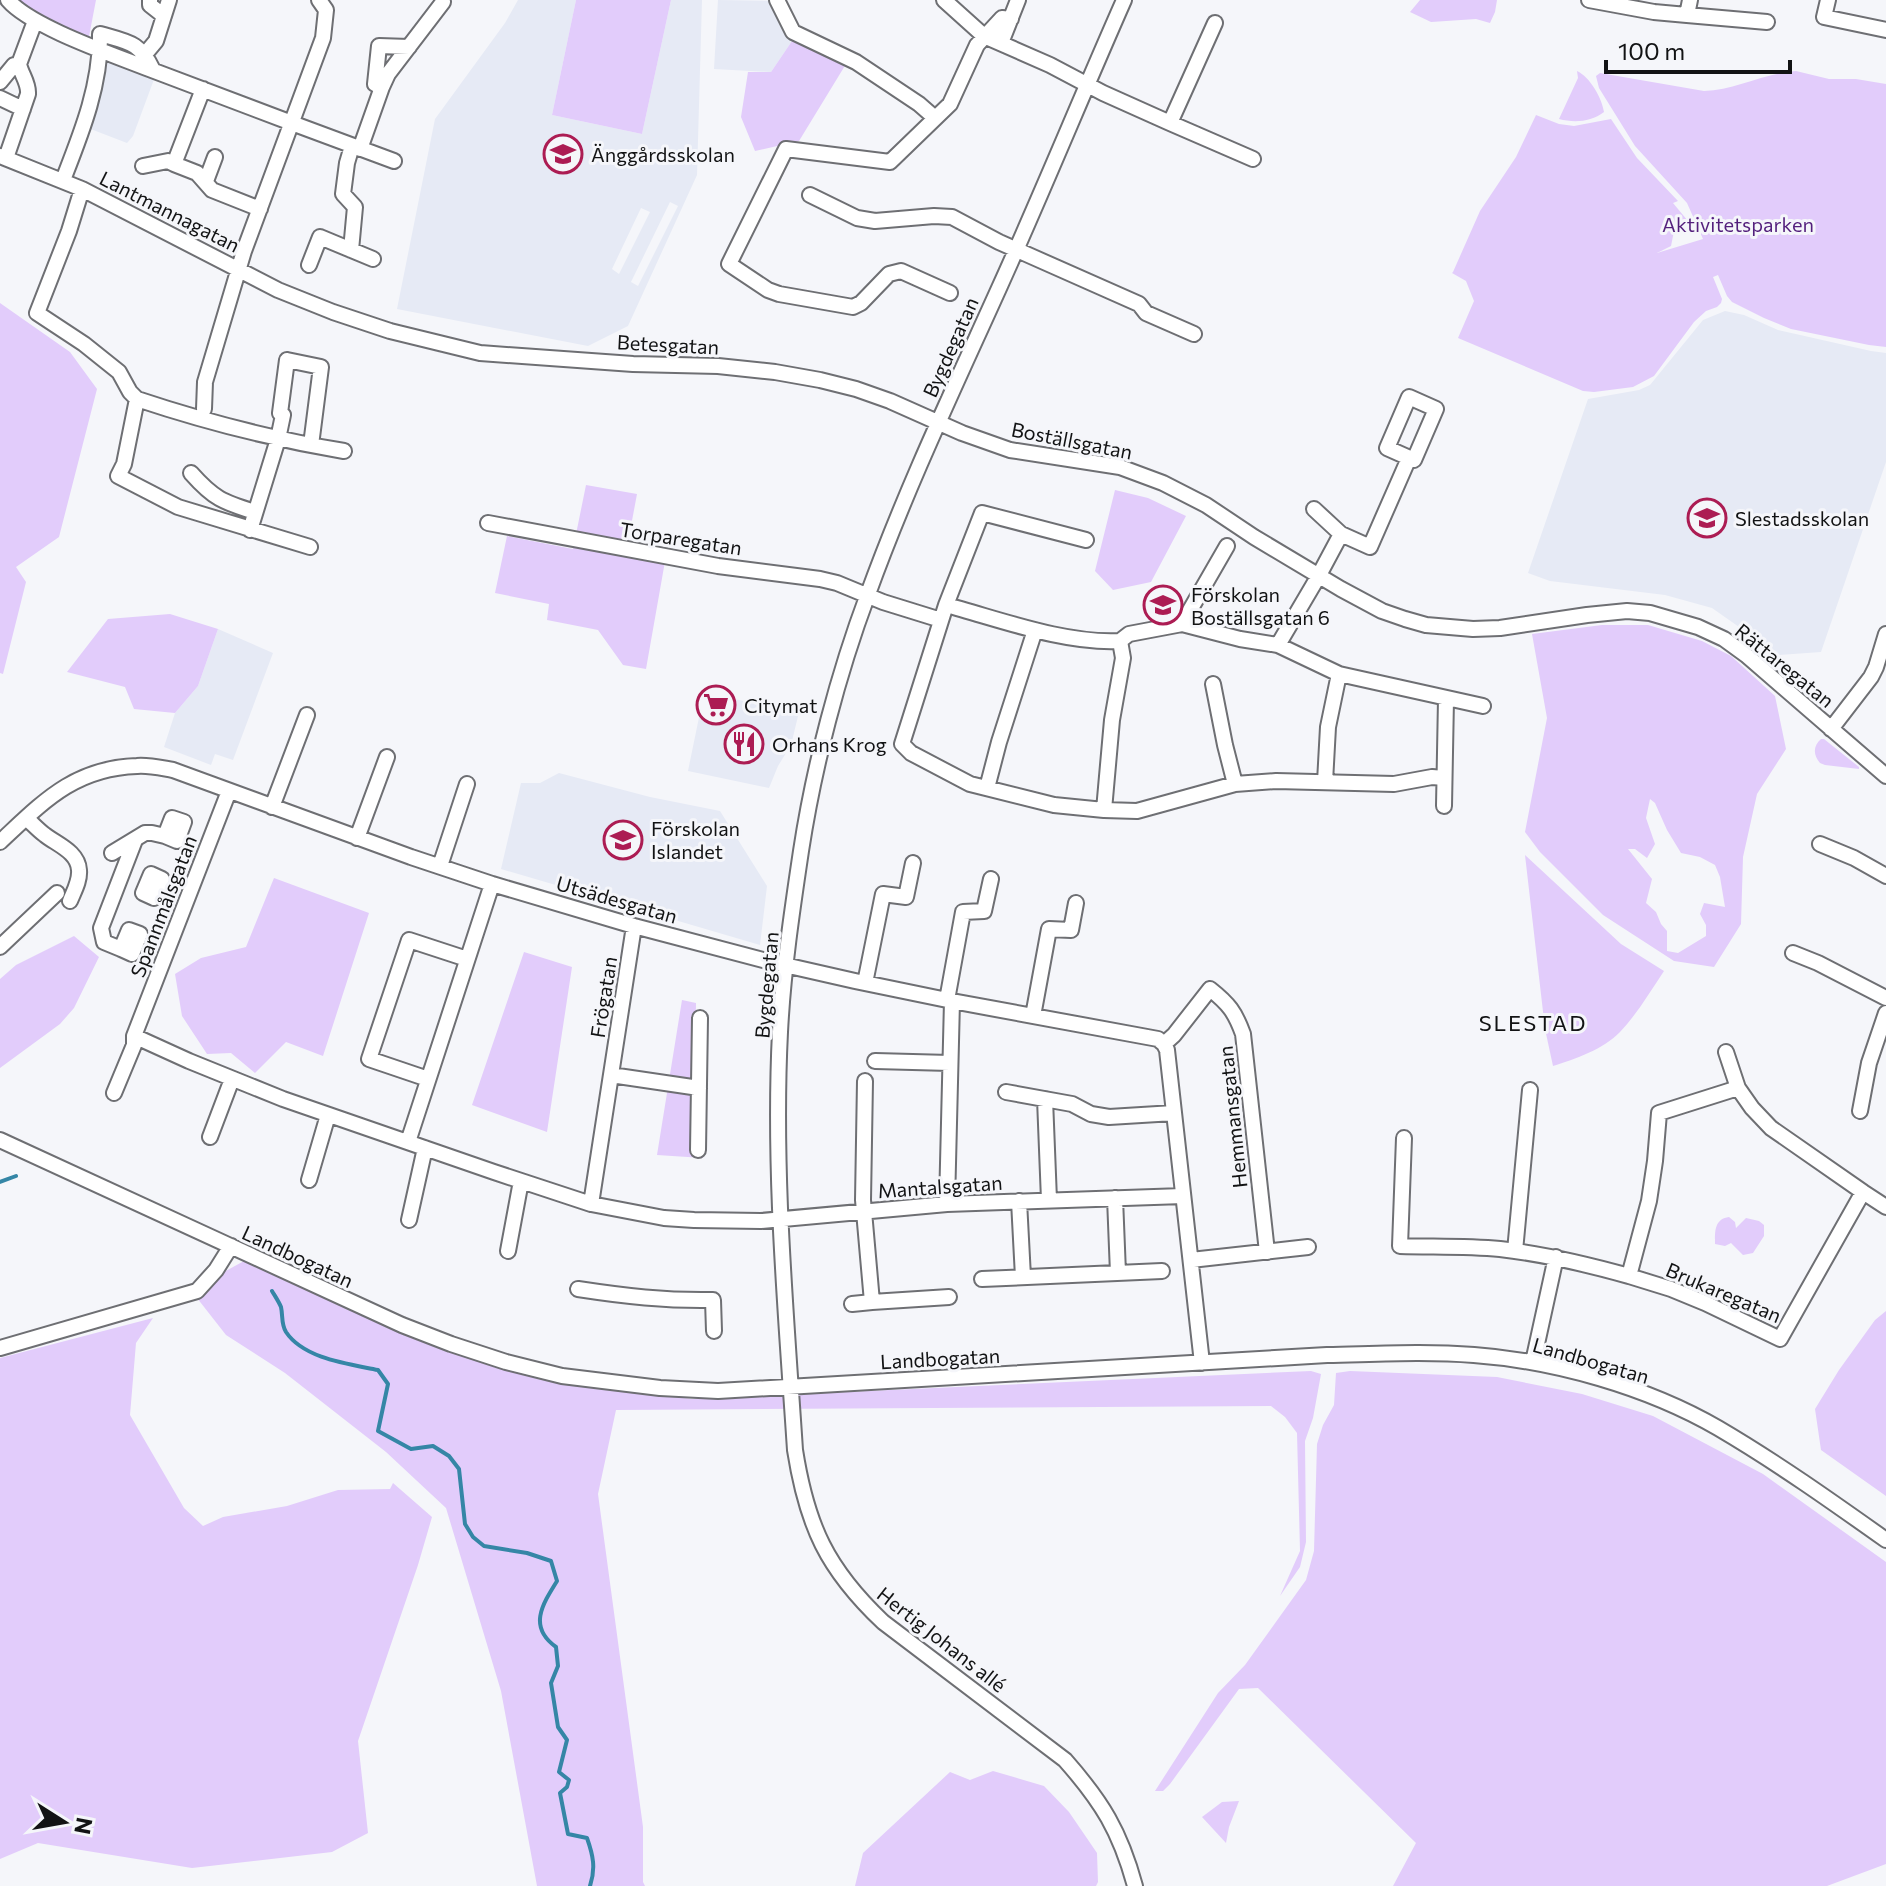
<svg xmlns="http://www.w3.org/2000/svg" width="1886" height="1886" font-family="Commissioner,sans-serif">
<style>
.built{fill:#e6eaf5;fill-rule:evenodd}
.green{fill:#e2ccfb;fill-rule:evenodd}
.lines{fill:none;stroke-linecap:round;stroke-linejoin:round}
.stream{stroke:#3586a6;stroke-width:4}
.minor-casing{stroke:#6e6f73;stroke-width:18}
.minor{stroke:#fff;stroke-width:14}
.labels{text-anchor:middle;dominant-baseline:central;stroke-width:6;stroke-linejoin:round;paint-order:stroke}
.poi-label{font-size:20px;fill:#121314;stroke:#f5f6fa;text-anchor:start}
.street-label{font-size:20px;fill:#121314;stroke:#f5f6fa}
.park-label{font-size:20px;fill:#531f7c;stroke:#f5f6fa}
.neighbourhood-label{font-size:22px;letter-spacing:2px;fill:#121314;stroke:#f5f6fa}
</style>
<rect width="100%" height="100%" fill="#f5f6fa"/>
<!-- built -->
<path class="built" d="M518,0H576L552,115L642,134L671,0H702L697,175L628,326L588,346L397,309L435,119L505,23ZM670,202L678,206L638,286L631,282ZM641,208L650,212L619,274L612,269Z
M718,0L776,1L792,41L771,72L714,69Z
M106,55L156,74L133,136L127,143L88,128Z
M1725,311L1744,315L1778,330L1871,351L1886,353V462L1821,652L1779,655L1712,608L1665,595L1550,581L1528,573L1588,399L1639,390L1650,385L1703,320Z
M218,629L273,653L233,760L215,754L211,765L164,747L175,713L198,686Z
M704,693L799,712L791,745L778,766L769,788L688,771Z
M559,773L650,797L720,811L767,886L760,945L501,869L521,783H540Z"/>
<!-- green -->
<path class="green" d="M11,0H96L87,47Z
M576,0H671L642,134L552,115Z
M1420,0H1497L1495,12L1490,23L1476,19L1431,22L1410,12Z
M792,41L846,64L799,141L755,151L741,117L748,72H771Z
M1577,71C1590,77 1602,98 1604,112C1591,122 1574,123 1559,119L1578,78Z
M1796,71L1829,79H1856L1886,84V347L1869,345L1791,329L1764,318L1732,302L1727,296L1718,275L1713,277L1722,299L1721,303L1717,307L1706,311L1694,322L1654,376L1633,387L1594,392L1583,391L1458,338L1474,301L1466,281L1452,273L1453,272L1480,211L1516,157L1536,115L1559,124L1574,126L1611,119L1637,158L1678,201L1673,203L1688,221L1674,231L1671,246L1657,253L1703,239L1687,203L1635,146L1599,88L1596,76L1600,73L1704,91C1735,90 1764,73 1796,71Z
M0,303L70,352L97,389L59,537L16,567L26,582L3,674L0,673Z
M586,485L637,494L628,542L667,550L646,669L623,665L598,630L547,620L549,604L495,593L507,536L573,549Z
M1115,490L1148,498L1186,516L1151,582L1113,590L1095,571Z
M170,614L218,629L198,686L175,713L134,709L125,687L67,672L108,619Z
M1602,625H1648L1702,641L1731,656L1775,696L1786,749L1757,794L1743,857L1741,924L1714,967L1674,961L1603,915L1540,852L1525,832L1547,718L1532,634ZM1650,799L1655,803L1667,830L1681,853L1700,857L1715,865L1720,877L1725,907L1704,903L1700,914L1706,925V936L1678,953L1667,951V931L1661,924L1656,912L1646,903L1652,879L1628,849H1635L1647,858L1655,844L1646,818Z
M1821,739H1824L1859,767V769L1825,765L1820,763C1813,755 1813,746 1821,739Z
M1525,855L1621,944L1664,971C1650,992 1637,1014 1620,1032C1604,1049 1575,1059 1553,1066L1545,1029Z
M274,878L369,913L323,1056L286,1042L255,1073L231,1053L207,1054L182,1016L175,974L201,958L246,947Z
M74,936L99,957L74,1008L60,1024L0,1068V979L16,965Z
M524,952L572,967L547,1132L472,1105Z
M682,1000L696,1003L694,1153L703,1154V1158L657,1155Z
M1729,1217L1735,1222L1736,1228L1746,1218L1759,1221L1764,1225V1236L1753,1253L1743,1255L1731,1243L1725,1246L1715,1244C1715,1232 1714,1219 1729,1217Z
M244,1261L381,1323L586,1384L692,1399L1311,1371L1321,1374L1313,1418L1305,1441L1306,1542L1300,1567L1280,1596L1300,1551L1297,1433L1285,1417L1271,1406L616,1410L598,1494L643,1827V1882L645,1886H537L501,1691L446,1508L386,1452L285,1373L226,1335L197,1298L213,1278Z
M1886,1311V1496L1821,1450L1815,1409L1839,1370L1875,1320Z
M153,1318L136,1343L130,1415L184,1508L203,1526L223,1517L287,1506L338,1490L390,1489L393,1483L432,1517L418,1565L358,1741L368,1833L332,1852L192,1868L38,1843L0,1859V1358Z
M1350,1371L1497,1377L1582,1394L1653,1416L1763,1474L1886,1562V1864L1827,1886H1393L1416,1843L1258,1688L1239,1689L1170,1784L1163,1791H1155L1218,1693L1245,1665L1306,1580L1314,1551L1317,1444L1323,1425L1334,1405L1336,1373Z
M993,1771L1044,1786L1069,1812L1097,1853L1098,1882L1096,1886H855L863,1853L950,1772L970,1780Z
M1239,1801L1229,1827L1226,1843L1202,1817L1222,1802Z"/>
<g class="lines">
<!-- stream -->
<path class="stream" d="M0,1182L16,1176
M272,1291C275,1296 279,1302 281,1307C283,1316 281,1324 286,1332C304,1359 349,1364 378,1370L388,1384L378,1431L411,1449L433,1446L449,1456L459,1469L465,1524L473,1537L484,1546L527,1553L551,1561L557,1581C542,1605 528,1627 556,1647L558,1666L551,1683L558,1727L567,1740L559,1772L569,1780L567,1787L560,1793L568,1834L587,1838C593,1855 596,1868 590,1886"/>
<defs>
<path id="minor" d="M8,0C31,27 114,55 149,69C231,100 312,131 394,161
M150,0V5L164,16
M777,0L793,32L856,62L919,104L935,118
M944,0L984,36L1050,65L1103,93L1170,123L1253,159
M1124,0C1082,95 1043,191 1000,286C954,388 906,489 868,594C838,674 814,766 801,851C792,911 783,972 780,1032C773,1171 786,1312 795,1450C807,1526 827,1569 883,1622L1065,1760C1102,1802 1120,1831 1135,1886
M1589,0L1654,12L1687,15L1690,0
M1828,0L1824,17L1886,30
M1687,15L1767,22
M1001,43L1018,0
M146,53L156,41L169,0
M0,82L14,65L19,64
M382,87L375,84L379,46L409,47
M0,98L23,109
M1170,123L1215,23
M360,149L382,87L388,74L443,2
M0,156L82,189L278,290L333,312L390,331L480,353L633,364L718,366L775,372L820,380L856,389L890,401L962,433L1010,450L1120,467L1163,483L1206,505L1254,537L1341,589L1382,611L1405,619L1426,625L1473,629L1500,628L1587,615L1627,611L1650,613L1698,627L1724,639L1746,655L1886,776
M6,158L28,94C29,83 21,74 19,64L35,21
M174,164L197,173L212,190L260,209
M143,166L168,161L174,164L203,89
M63,180C81,134 101,85 100,34C128,42 140,42 153,70
M206,181L215,157
M82,189L69,231L37,313L84,344L119,372L130,392L137,399C206,422 272,439 344,451
M810,195L857,218L875,221L934,216L952,217L999,242L1139,304L1146,313L1194,334
M351,250L355,207L343,194L347,163L352,146
M309,265L320,237L373,259
M950,293L901,271L889,274L861,303L853,307L779,294L768,290L729,264L786,149L890,162L950,104L977,45L1002,18L1011,19
M1409,397L1436,409L1414,460L1387,448Z
M137,399L124,464L118,476L178,507L310,547
M204,409L205,382L244,251L323,38L326,10L319,0
M191,473C214,499 223,502 255,512
M1314,509L1341,534
M488,523L718,566L820,579L837,583L883,602L941,620
M250,530L278,439L283,415L280,413L287,360L321,367L311,445
M1086,540L982,513L946,605L902,744L911,753L970,784L1054,805L1104,810L1137,811L1235,784L1276,781L1394,784L1432,777L1444,778
M946,605C999,619 1064,644 1120,641
M1182,624L1227,546
M1120,641L1129,634L1182,624L1240,639L1278,645L1339,674L1483,706
M1278,645L1318,577L1341,534L1370,547L1409,458
M1213,684L1225,745L1235,784
M1831,729L1871,677L1876,667L1886,634
M1325,782L1328,727L1339,674
M987,788L999,742L1035,630
M1444,806L1446,699
M272,807L307,715
M1104,810L1112,720L1123,658L1120,641
M26,818C32,823 38,830 45,835C58,845 78,852 79,870C80,881 74,891 70,901
M172,818L184,822L177,841L165,836Z
M357,838L387,757
M0,842C43,802 74,768 137,766C149,765 161,768 173,770L411,857L492,884L634,926L767,961L855,981L952,1001L1158,1039L1164,1044L1167,1050L1202,1363
M1820,844L1854,858L1886,876
M112,853L145,833H152L165,836
M440,866L467,784
M151,874L162,879L154,898L143,893Z
M129,930L140,934L132,954L121,949Z
M0,947L57,893
M121,949L104,942L101,928L135,840
M1793,953L1818,963L1886,998
M865,983L883,894L906,897L913,863
M947,1000L963,912L984,911L991,879
M1033,1016L1049,929L1071,930L1076,903
M134,1036L189,1061L283,1099L494,1172L591,1204L664,1218L694,1220L761,1221L947,1204L1183,1196
M1164,1044L1174,1035L1210,989C1229,1004 1235,1012 1243,1034L1267,1252
M1726,1052L1738,1088
M875,1061L950,1063
M611,1075L699,1088
M428,1079L369,1059L409,940L467,959
M1006,1092L1072,1104L1091,1114L1109,1117L1174,1113
M114,1093L134,1045V1036L229,791
M1045,1099L1049,1200
M1860,1111L1869,1063L1886,1013
M210,1137L232,1079
M1404,1138L1400,1246C1433,1247 1467,1246 1500,1249C1544,1254 1586,1264 1629,1276L1649,1201L1655,1161L1659,1113L1738,1088L1752,1108L1771,1128L1863,1192L1780,1339L1705,1303L1671,1289L1629,1276
M0,1140L402,1325L451,1344L506,1362L562,1376L660,1388L718,1391L1327,1355C1376,1354 1425,1351 1474,1355C1555,1361 1647,1387 1718,1428C1776,1462 1831,1501 1886,1540
M408,1142L492,884
M698,1150L700,1018
M309,1180L328,1115
M1863,1192L1886,1207
M1115,1198L1118,1273
M1019,1201L1023,1277
M591,1204L634,926
M947,1204L952,1001
M409,1220L425,1148
M508,1251L521,1181
M1515,1251L1530,1090
M1191,1260L1308,1247
M982,1279L1162,1271
M578,1289C624,1296 666,1301 713,1300L714,1331
M872,1302L949,1297
M852,1304L872,1302L863,1200L865,1081
M0,1348L197,1291L216,1270L231,1246
M1533,1362L1556,1257"/>
</defs>
<!-- minor casing -->
<use href="#minor" class="minor-casing"/>
<!-- minor -->
<use href="#minor" class="minor"/>
</g>
<!-- icons -->
<defs>
<symbol id="school-ring" viewBox="-11 -11 22 22"><circle r="9.5" fill="#f5f6fa" stroke="#ac1c53" stroke-width="1.5"/><path d="M0-5L7-2L0 1L-7-2ZM-4 1L0 2.5L4 1V4Q0 6-4 4Z" fill="#ac1c53"/></symbol>
<symbol id="supermarket-ring" viewBox="-11 -11 22 22"><circle r="9.5" fill="#f5f6fa" stroke="#ac1c53" stroke-width="1.5"/><path d="M-6-5.5h2.5l.6 2H6L4.5 2H-2.5L-4.4-4H-6ZM-1.5 3.2a1.3 1.3 0 1 0 .1 0ZM3 3.2a1.3 1.3 0 1 0 .1 0Z" fill="#ac1c53"/></symbol>
<symbol id="restaurant-ring" viewBox="-11 -11 22 22"><circle r="9.5" fill="#f5f6fa" stroke="#ac1c53" stroke-width="1.5"/><path d="M-5-6h1v4h1v-4h1v4h1v-4h1v5L-1.5 .5V6h-2V.5L-5-1ZM5-6V6H3V1.5H1.5Q1.5-4 5-6Z" fill="#ac1c53"/></symbol>
</defs>
<g fill-rule="evenodd">
<use href="#school-ring" x="541" y="132" width="44" height="44"/>
<use href="#school-ring" x="1685" y="496" width="44" height="44"/>
<use href="#school-ring" x="1141" y="583" width="44" height="44"/>
<use href="#supermarket-ring" x="694" y="683" width="44" height="44"/>
<use href="#restaurant-ring" x="722" y="722" width="44" height="44"/>
<use href="#school-ring" x="601" y="818" width="44" height="44"/>
</g>
<g class="labels">
<!-- poi labels -->
<g class="poi-label">
<text x="591" y="154">Änggårdsskolan</text>
<text x="1735" y="518">Slestadsskolan</text>
<text x="1191" y="594">Förskolan<tspan x="1191" dy="23">Boställsgatan 6</tspan></text>
<text x="744" y="705">Citymat</text>
<text x="772" y="744">Orhans Krog</text>
<text x="651" y="828">Förskolan<tspan x="651" dy="23">Islandet</tspan></text>
</g>
<!-- street labels -->
<g class="street-label">
<text transform="translate(170 211) rotate(27)">Lantmannagatan</text>
<text transform="translate(668 344) rotate(3)">Betesgatan</text>
<text transform="translate(950 347) rotate(-66)">Bygdegatan</text>
<text transform="translate(1072 440) rotate(11)">Boställsgatan</text>
<text transform="translate(681 538) rotate(9)">Torparegatan</text>
<text transform="translate(1785 665) rotate(39)">Rättaregatan</text>
<text transform="translate(617 899) rotate(16)">Utsädesgatan</text>
<text transform="translate(163 906) rotate(-69)">Spannmålsgatan</text>
<text transform="translate(766 985) rotate(-85)">Bygdegatan</text>
<text transform="translate(603 997) rotate(-81)">Frögatan</text>
<text transform="translate(1232 1117) rotate(-96)">Hemmansgatan</text>
<text transform="translate(940 1186) rotate(-4)">Mantalsgatan</text>
<text transform="translate(298 1256) rotate(25)">Landbogatan</text>
<text transform="translate(1724 1292) rotate(23)">Brukaregatan</text>
<text transform="translate(940 1358) rotate(-3)">Landbogatan</text>
<text transform="translate(1591 1360) rotate(16)">Landbogatan</text>
<text transform="translate(942 1639) rotate(38)">Hertig Johans allé</text>
</g>
<!-- park labels -->
<g class="park-label">
<text x="1738" y="224">Aktivitetsparken</text>
</g>
<!-- neighbourhood labels -->
<g class="neighbourhood-label">
<text x="1533" y="1022">SLESTAD</text>
</g>
</g>
<!-- north arrow -->
<g transform="translate(64 1822) rotate(101)" stroke="#f5f6fa" stroke-width="6" paint-order="stroke">
<path d="M0-6L14 30L0 20L-14 30Z" fill="#121314"/>
<text y="-12" font-size="22" font-weight="bold" text-anchor="middle" fill="#121314">N</text>
</g>
<!-- scale -->
<path d="M1606 60v12h184v-12" fill="none" stroke="#121314" stroke-width="4"/>
<text x="1618" y="60" font-size="24" fill="#121314" stroke="#f5f6fa" stroke-width="6" paint-order="stroke">100 m</text>
</svg>
